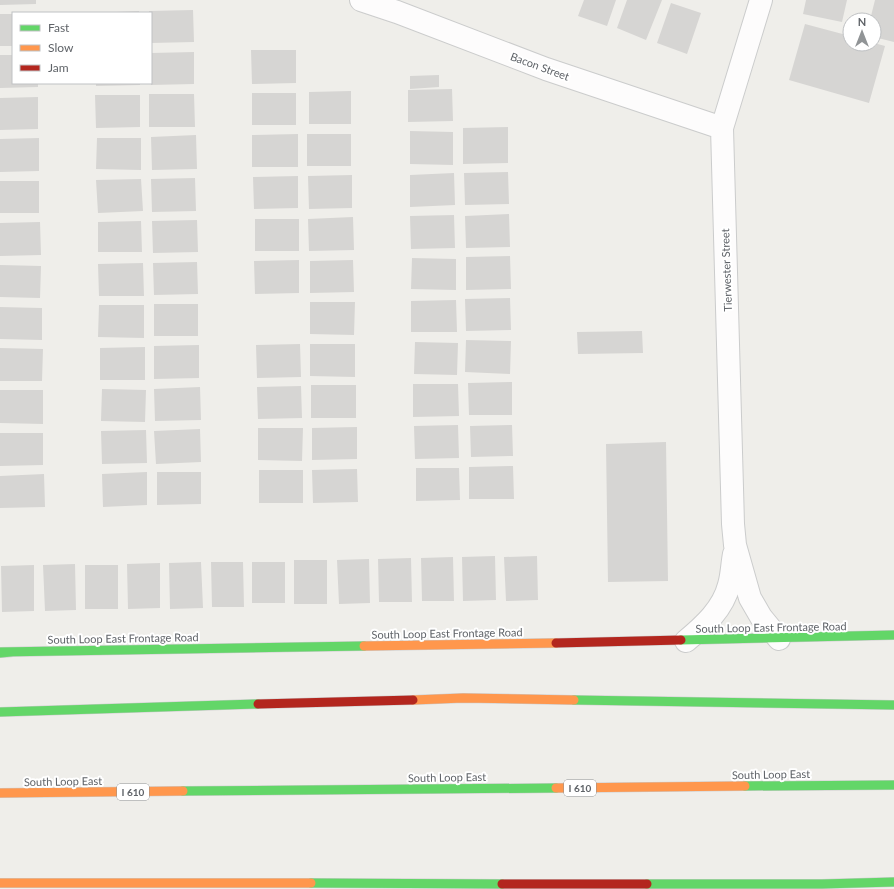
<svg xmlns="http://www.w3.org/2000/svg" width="894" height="889" font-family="Lato,sans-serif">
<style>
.building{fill:#d6d5d3}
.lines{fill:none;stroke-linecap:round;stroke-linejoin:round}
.street-casing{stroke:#cbcccc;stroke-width:24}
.fast-casing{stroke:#cacacb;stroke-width:10}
.slow-casing{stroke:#cacacb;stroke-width:10}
.jam-casing{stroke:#cacacb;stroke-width:10}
.street{stroke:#fdfcfc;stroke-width:22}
.fast{stroke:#63d668;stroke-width:9}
.slow{stroke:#ff974d;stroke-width:9}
.jam{stroke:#b3261e;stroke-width:9}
.labels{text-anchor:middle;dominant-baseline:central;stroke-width:4;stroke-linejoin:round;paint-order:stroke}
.shield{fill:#fff;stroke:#8f9295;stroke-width:1}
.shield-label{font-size:10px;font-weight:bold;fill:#5f6368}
.street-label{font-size:11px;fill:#5f6368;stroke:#fff}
</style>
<rect width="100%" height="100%" fill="#efeeea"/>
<!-- building -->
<path class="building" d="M0,0H36V4L0,5Z
M584,0H616L607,26L578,16Z
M627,0H662L646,40L617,28Z
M806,0H847L842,22L803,14Z
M875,0H894V42L874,37V20H870Z
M671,3L701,13L687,54L657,43Z
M193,10L194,42L151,43V13H149V11Z
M139,11V13H116V12Z
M0,14H13V46H0Z
M805,24L850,36V44H874V43L885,46L869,103L789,80Z
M251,50H296V83L252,84Z
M194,52V84L151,85V53Z
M0,55H13V83H38V87L0,88Z
M439,75V87L410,89V76Z
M96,83H140V85L96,86Z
M452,89L453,121L408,122V90Z
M351,91V124H309V92Z
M252,93H296V125H252Z
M149,94H194L195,127H149Z
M95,95H140V127L96,128Z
M38,97V129L0,130V98Z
M508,127V163L463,164V128Z
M410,131L453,132V165L410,164Z
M298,134V167H252V135Z
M307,134H351V166H307Z
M196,135L197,169L152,170L151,137Z
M39,138V171L0,172V139Z
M97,138H141V170L96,169Z
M508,172L509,204L465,205L464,173Z
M454,173L455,205L410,207V175Z
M352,175V208L309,209L308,176Z
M298,176V208L254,209L253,177Z
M195,178L196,211L152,212L151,179Z
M141,179L143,211L98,213L96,180Z
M0,181H39V213H0Z
M509,214L510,247L466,248L465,216Z
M454,215L455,248L411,249L410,216Z
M353,217L354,250L309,251L308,219Z
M255,219H299V251H255Z
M197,220L198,252L153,253L152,221Z
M141,221L142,252H98V222Z
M40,222L41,255L0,256V223Z
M510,256L511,289L466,290V257Z
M412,258L456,259V290L411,289Z
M299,260V293L255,294L254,261Z
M353,260L354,292L310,293V261Z
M197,262L198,294L154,295L153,263Z
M143,263L144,296H99L98,264Z
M0,265L41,266L40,298L0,297Z
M510,298L511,330L466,331L465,299Z
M456,300L457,332H411V301Z
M310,302H355L354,335L310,334Z
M154,304H198V336H154Z
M99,305H144V338L98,337Z
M0,307L42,308V340L0,339Z
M642,331L643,353L578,354L577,332Z
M466,340L511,341L510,374L465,372Z
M415,342L458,343L457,375L414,374Z
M300,344L301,377L257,378L256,345Z
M310,344H355V377L310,376Z
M199,345V378L154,379V346Z
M145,347V380H100V348Z
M0,348L43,349L42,381H0Z
M512,382V415H469L468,383Z
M413,384H458L459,416L413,417Z
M311,385H356V418H311Z
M301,386L302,418L258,419L257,387Z
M200,387L201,420L155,421L154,389Z
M102,389L146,390L145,422L101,421Z
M0,390H43V424L0,423Z
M458,425L459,458L415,459L414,426Z
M512,425L513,456L471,457L470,426Z
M357,427V459L312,460V428Z
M258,428H303L302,461L258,460Z
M200,429L201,462L156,464L154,431Z
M146,430L147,463L102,464L101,431Z
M0,433H43V465L0,466Z
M666,442L668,581L608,582L606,444Z
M513,466L514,499H469V467Z
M416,468H459L460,500L416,501Z
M357,469L358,502L313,503L312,470Z
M259,470H303V503H259Z
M147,472V505L103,507L102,474Z
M157,472H201V504L157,505Z
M44,474L45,507L0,508V476Z
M495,556L496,600L463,601L462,557Z
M537,556L538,600L506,601L504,557Z
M453,557L454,601H422L421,558Z
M411,558L412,602H379L378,559Z
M369,559L370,603L339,604L337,560Z
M294,560H327V604H294Z
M201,562L203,608L170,609L169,563Z
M211,562H243L244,607H212Z
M252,562H285V603H252Z
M160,563V608L128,609L127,564Z
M75,564L76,610L45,611L43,565Z
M34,565V611L2,612L1,566Z
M85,565H118V609H85Z"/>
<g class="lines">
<defs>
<path id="street" d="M361,0L397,12L546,69L722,128
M761,0L722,128L733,524L735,545L750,598L761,617L779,639
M686,641C704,626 723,609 729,585C732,575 732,564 734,554"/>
<path id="fast" d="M681,640L894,635
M0,652L364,646
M0,653L13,652
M574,700L894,705
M0,712L258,704
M745,786L894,785
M183,791L556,788
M311,883L502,884
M647,884H822L894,882"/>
<path id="slow" d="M364,646L556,643
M413,700L463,698L574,700
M556,788L745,786
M0,793L183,791
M0,883H311"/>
<path id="jam" d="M556,643L681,640
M258,704L413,700
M502,884H647"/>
</defs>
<!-- street casing -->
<use href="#street" class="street-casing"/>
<!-- fast casing -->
<use href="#fast" class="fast-casing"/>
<!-- slow casing -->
<use href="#slow" class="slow-casing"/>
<!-- jam casing -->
<use href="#jam" class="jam-casing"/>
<!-- street -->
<use href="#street" class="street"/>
<!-- fast -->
<use href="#fast" class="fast"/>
<!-- slow -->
<use href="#slow" class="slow"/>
<!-- jam -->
<use href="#jam" class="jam"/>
</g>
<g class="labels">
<!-- shield labels -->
<g class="shield">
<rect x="564" y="780" width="32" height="16" rx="3"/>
<rect x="117" y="784" width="32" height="16" rx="3"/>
</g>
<g class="shield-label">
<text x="580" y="788">I 610</text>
<text x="133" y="792">I 610</text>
</g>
<!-- street labels -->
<g class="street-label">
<text transform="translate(540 66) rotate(20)">Bacon Street</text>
<text transform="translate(726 270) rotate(-92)">Tierwester Street</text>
<text transform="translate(771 627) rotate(-1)">South Loop East Frontage Road</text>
<text transform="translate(447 633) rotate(-1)">South Loop East Frontage Road</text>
<text transform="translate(123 638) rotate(-1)">South Loop East Frontage Road</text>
<text transform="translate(771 774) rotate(-1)">South Loop East</text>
<text transform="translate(447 777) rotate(-1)">South Loop East</text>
<text transform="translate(63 781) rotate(-1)">South Loop East</text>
</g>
</g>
<!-- legend -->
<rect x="12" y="12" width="140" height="72" fill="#ffffff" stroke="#bfc1c3"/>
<rect x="20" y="25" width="20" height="6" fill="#63d668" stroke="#bfc1c3"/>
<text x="48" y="32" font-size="12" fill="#5f6368">Fast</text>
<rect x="20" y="45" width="20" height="6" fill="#ff974d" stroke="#bfc1c3"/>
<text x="48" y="52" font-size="12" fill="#5f6368">Slow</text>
<rect x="20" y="65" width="20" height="6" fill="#b3261e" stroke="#bfc1c3"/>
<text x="48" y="72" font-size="12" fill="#5f6368">Jam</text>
<!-- north arrow -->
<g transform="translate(862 32)"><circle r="19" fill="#ffffff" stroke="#bfc1c3"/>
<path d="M0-3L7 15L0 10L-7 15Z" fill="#919496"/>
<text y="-6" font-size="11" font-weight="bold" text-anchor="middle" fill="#5f6368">N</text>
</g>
</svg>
